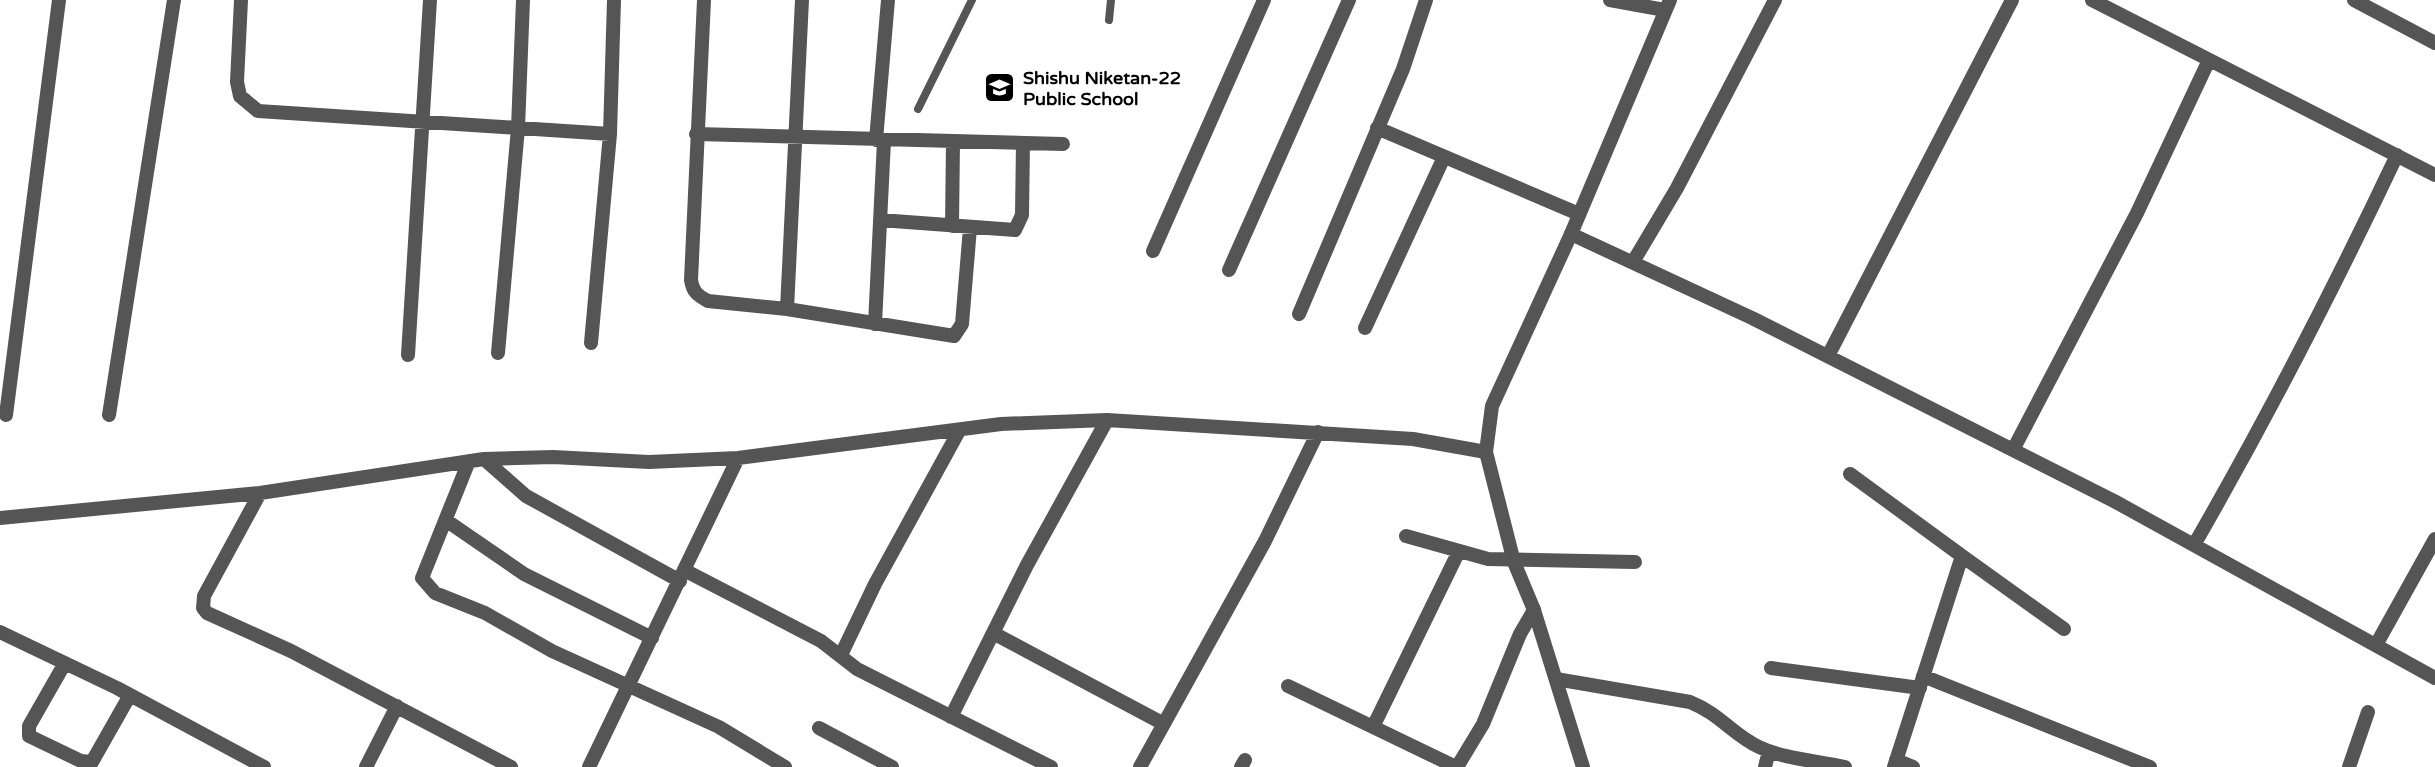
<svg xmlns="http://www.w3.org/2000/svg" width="2435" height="767" font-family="'Varela Round',sans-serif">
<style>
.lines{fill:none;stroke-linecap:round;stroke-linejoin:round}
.service{stroke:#555;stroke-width:8}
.minor{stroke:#555;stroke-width:14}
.tertiary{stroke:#555;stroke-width:14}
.labels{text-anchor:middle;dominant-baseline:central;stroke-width:5;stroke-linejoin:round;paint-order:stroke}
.poi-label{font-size:18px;font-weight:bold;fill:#000;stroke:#fff;text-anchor:start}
</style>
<rect width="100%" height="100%" fill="#fff"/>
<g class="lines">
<!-- service -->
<path class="service" d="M1109,20L1111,0
M918,109L972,0"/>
<!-- minor -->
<path class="minor" d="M241,0L237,82L240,96L258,111L610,134
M704,0L691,280C693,292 697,295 708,301L787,309L954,336L962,324L970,228
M1610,0L1665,10
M2092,0L2435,175
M2354,0L2435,43
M1377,128L1579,214
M696,134L1063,144
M876,140L888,0
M880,220L1015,230L1022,215L1023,143
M952,226L953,142
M1571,234L1752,318L2114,501L2435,678
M1153,251L1264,0
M1633,262L1677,188L1775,0
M1229,270L1349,0
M787,309L802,0
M1299,314L1403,69L1426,0
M875,324L884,141
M1365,328L1444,157
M591,343L610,134L614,0
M498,353L518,128L523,0
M408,355L430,0
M1828,356L2012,0
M6,415L59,0
M109,415L174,0
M2013,450L2137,213L2209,60
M484,459L526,496L680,581
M469,461L422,578L435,593L485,613L552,651L719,727L785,767
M1850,474L1962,556L1894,767
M260,493L204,596L203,608L207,613L291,651L511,767
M0,518L260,493L484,459L553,457L649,462L738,458L1001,424L1107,420L1413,439L1486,452
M447,521L524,574L652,638
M1406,536L1488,559L1635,562
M2194,545C2267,418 2334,288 2397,155
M1962,556L2064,629
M686,571L821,641L857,669L1051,767
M0,632L117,688L264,767
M993,633L1164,724
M2376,645L2435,539
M841,655L875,584L959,431
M65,663L29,726V736L81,761L92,762L130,695
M1771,668L1920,688
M1923,676L2150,767
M1556,679L1690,702C1720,714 1733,735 1759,747C1784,759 1818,761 1845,767
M1288,686L1456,767
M951,717L1027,565L1107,420
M1373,727L1458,553
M819,728L892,767
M1896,760L1913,767
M366,767L397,706
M589,767L738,458
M1140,767L1265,541L1318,432
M1241,767L1245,760
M1457,767L1483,724L1520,634L1534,610
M1765,767L1769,751
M2349,767L2368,712"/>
<!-- tertiary -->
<path class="tertiary" d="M1583,767L1534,610L1514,562L1486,452L1492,406L1571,234L1670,0"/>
</g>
<!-- icons -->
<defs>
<symbol id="school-square" viewBox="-11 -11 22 22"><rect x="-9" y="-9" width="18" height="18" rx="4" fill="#000" stroke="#fff"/><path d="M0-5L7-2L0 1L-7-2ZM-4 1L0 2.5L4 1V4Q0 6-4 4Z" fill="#fff"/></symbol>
</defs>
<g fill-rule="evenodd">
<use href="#school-square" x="982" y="70" width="35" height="35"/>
</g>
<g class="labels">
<!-- poi labels -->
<g class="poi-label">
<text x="1023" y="78">Shishu Niketan-22<tspan x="1023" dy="21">Public School</tspan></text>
</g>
</g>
</svg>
